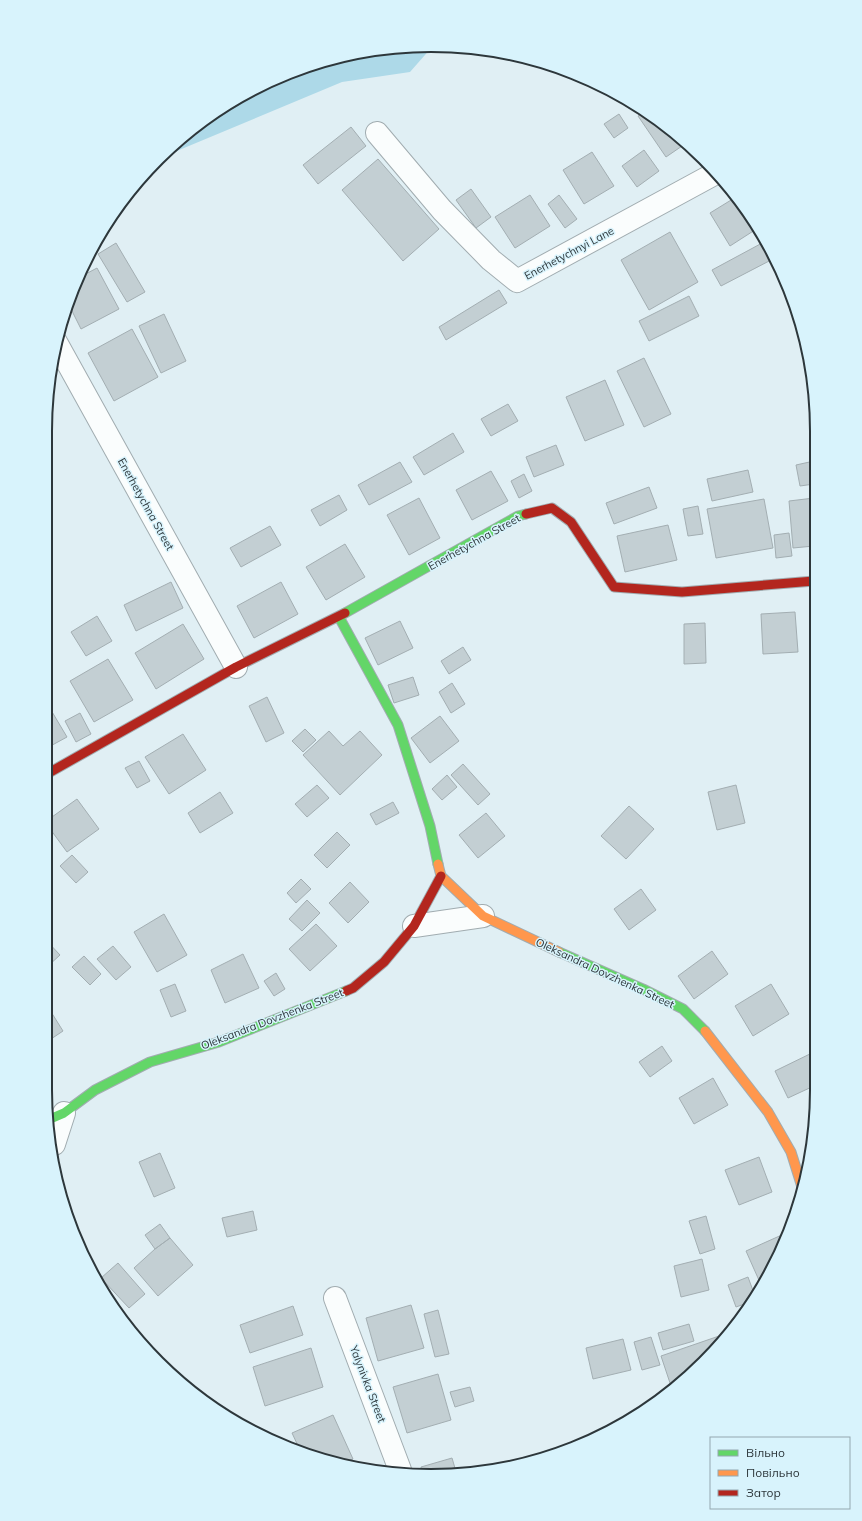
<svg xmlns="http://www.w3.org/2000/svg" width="862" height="1521" font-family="Mulish,sans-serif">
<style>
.green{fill:#add9e8}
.building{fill:#c3cfd3;stroke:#a3aeb2}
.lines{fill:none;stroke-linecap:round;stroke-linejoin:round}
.street-casing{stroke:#a1acb0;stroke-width:24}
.fast-casing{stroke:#a1acb0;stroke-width:11}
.slow-casing{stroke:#a1acb0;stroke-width:11}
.jam-casing{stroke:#a1acb0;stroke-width:11}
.street{stroke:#fafdfd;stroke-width:22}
.fast{stroke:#63d668;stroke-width:9}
.slow{stroke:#ff974d;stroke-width:9}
.jam{stroke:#b3261e;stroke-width:9}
.labels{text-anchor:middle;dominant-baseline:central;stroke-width:3;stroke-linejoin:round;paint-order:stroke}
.street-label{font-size:11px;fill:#2d373b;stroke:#d8f3fc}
.rim{fill:none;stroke:#2d373b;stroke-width:2}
</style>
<rect width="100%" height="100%" fill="#e0eff4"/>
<!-- green -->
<path class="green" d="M406,46L432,47L410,72L342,82L160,158L196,125L260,85L331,58Z"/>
<!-- building -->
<path class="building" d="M644,112L685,144L666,157L638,116Z
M619,114L628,128L614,138L604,124Z
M351,127L366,146L318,184L303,165Z
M644,150L659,171L637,187L622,166Z
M592,152L614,186L584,204L563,170Z
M378,159L439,229L403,261L342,190Z
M471,189L491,217L476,228L456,200Z
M530,195L550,226L515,248L495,217Z
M559,195L577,219L565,228L548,204Z
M736,197L752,217L758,228L730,246L710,213Z
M670,232L698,282L649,310L621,260Z
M764,242L773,259L721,286L712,270Z
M116,243L145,292L127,302L98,254Z
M97,268L119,309L81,329L69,305L80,277Z
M499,290L507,303L446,340L439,327Z
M689,296L699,316L649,341L639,321Z
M164,314L186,361L161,373L139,326Z
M132,329L158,377L114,401L88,353Z
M644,358L671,414L644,427L617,371Z
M605,380L624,425L585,441L566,397Z
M508,404L518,421L491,436L481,419Z
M453,433L464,452L424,475L413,457Z
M556,445L564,465L534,477L526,457Z
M814,461V484L800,486L796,465Z
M400,462L412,482L369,505L358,485Z
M748,470L753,492L712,501L707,479Z
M491,471L508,501L472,520L456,490Z
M524,474L532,491L519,498L511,481Z
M649,487L657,508L614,524L606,503Z
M339,495L347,510L320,526L311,510Z
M419,498L440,538L409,555L387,515Z
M814,498V546L793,548L789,501Z
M764,499L773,548L716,558L707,509Z
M698,506L703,534L688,536L683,509Z
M668,525L677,560L625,572L617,536Z
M270,526L281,545L241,567L230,548Z
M789,533L792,556L776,558L774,535Z
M345,544L365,577L326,600L306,567Z
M171,582L183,608L136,631L124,605Z
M281,582L298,614L254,638L237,606Z
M795,612L798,652L763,654L761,614Z
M97,616L112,641L86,656L71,632Z
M400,621L413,648L378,665L365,638Z
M705,623L706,663L684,664V624Z
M183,624L204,659L156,689L135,653Z
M463,647L471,660L449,674L441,661Z
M108,659L133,700L94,722L70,681Z
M413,677L419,695L394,703L388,685Z
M452,683L465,704L451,713L439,692Z
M267,697L284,733L266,742L249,706Z
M45,700L67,737L45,749Z
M80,713L91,734L76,742L65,721Z
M440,716L459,741L430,763L411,738Z
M305,729L316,740L303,752L292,741Z
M329,731L343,746L360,731L382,755L340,795L303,755Z
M183,734L206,770L169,794L145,757Z
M139,761L150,781L137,788L125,768Z
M463,764L490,794L478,805L451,775Z
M447,775L457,787L442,800L432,789Z
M317,785L329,798L307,817L295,804Z
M736,785L745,823L717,830L708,792Z
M220,792L233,813L200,833L188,813Z
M77,799L99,829L67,852L45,822Z
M393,802L399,813L376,825L370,814Z
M629,806L654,829L626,859L601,836Z
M486,813L505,836L478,858L459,835Z
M337,832L350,845L327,868L314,855Z
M72,855L88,872L76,883L60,866Z
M301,879L311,889L296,903L287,893Z
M350,882L369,902L348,923L329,903Z
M641,889L656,910L629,930L614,909Z
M307,900L320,913L302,931L289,919Z
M164,914L187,955L157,972L134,932Z
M316,924L337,946L310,971L289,949Z
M45,939L60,955L48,966L45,963Z
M113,946L131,967L116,980L97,959Z
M712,951L728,974L694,999L678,976Z
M243,954L259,988L225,1003L211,970Z
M84,956L101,974L90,985L72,967Z
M276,973L285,989L274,996L264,981Z
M175,984L186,1011L171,1017L160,990Z
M771,984L789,1014L753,1036L735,1006Z
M48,1007L63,1031L45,1043V1009Z
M662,1046L672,1061L650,1077L639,1062Z
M816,1051V1085L788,1098L775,1071Z
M713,1078L728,1105L694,1124L679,1098Z
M160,1153L175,1188L154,1197L139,1162Z
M759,1157L772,1192L739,1205L725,1170Z
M253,1211L257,1230L227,1237L222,1218Z
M706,1216L715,1249L700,1254L689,1221Z
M160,1224L170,1238L155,1249L145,1235Z
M784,1234L786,1238L765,1283L762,1287L746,1251Z
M170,1238L193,1265L158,1296L134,1268L155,1249Z
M702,1259L709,1290L681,1297L674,1266Z
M118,1263L145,1294L129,1308L101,1278Z
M748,1277L755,1296L750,1302L736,1307L728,1285Z
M411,1305L424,1348L378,1361L366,1318Z
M293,1306L303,1335L250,1353L240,1325Z
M438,1310L449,1354L435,1357L424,1314Z
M689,1324L694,1341L663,1350L658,1333Z
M722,1335L685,1380L672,1389L661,1356Z
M651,1337L660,1365L642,1370L634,1342Z
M623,1339L631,1370L593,1379L586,1348Z
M311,1348L323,1387L265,1406L253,1367Z
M438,1374L451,1420L407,1433L393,1387Z
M470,1387L474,1401L455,1407L450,1392Z
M333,1415L353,1459L341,1464L331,1463L299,1448L292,1433Z
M452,1458L457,1475L422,1472L421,1467Z"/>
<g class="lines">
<defs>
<path id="street" d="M377,133L442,210L491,260L517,281L716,173
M56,342L236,667
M414,926L483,916
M54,1144L64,1113
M335,1298L400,1470"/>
<path id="fast" d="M345,613L518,516L526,514
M339,617L398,725L430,826L438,864
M559,952L643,989L683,1009L705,1031
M50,1119L64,1113L95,1090L150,1062L219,1042L346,991"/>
<path id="slow" d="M438,864L441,876L483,916L559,952
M705,1031L768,1112L791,1152L802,1187"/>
<path id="jam" d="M526,514L552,508L571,522L614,587L682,592L814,581
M45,775L236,667L345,613
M346,991L353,988L384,962L414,926L441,876"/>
</defs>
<!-- street casing -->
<use href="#street" class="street-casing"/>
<!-- fast casing -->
<use href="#fast" class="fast-casing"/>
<!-- slow casing -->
<use href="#slow" class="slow-casing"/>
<!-- jam casing -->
<use href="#jam" class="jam-casing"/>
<!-- street -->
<use href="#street" class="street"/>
<!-- fast -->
<use href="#fast" class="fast"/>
<!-- slow -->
<use href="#slow" class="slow"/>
<!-- jam -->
<use href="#jam" class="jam"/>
</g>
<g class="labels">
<!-- street labels -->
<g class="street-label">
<text transform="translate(569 253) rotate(-28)">Enerhetychnyi Lane</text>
<text transform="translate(146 504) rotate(61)">Enerhetychna Street</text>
<text transform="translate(474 542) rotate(-29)">Enerhetychna Street</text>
<text transform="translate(605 973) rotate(25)">Oleksandra Dovzhenka Street</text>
<text transform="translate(272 1019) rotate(-21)">Oleksandra Dovzhenka Street</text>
<text transform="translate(368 1384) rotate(69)">Yalynivka Street</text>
</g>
</g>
<!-- crop -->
<path d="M0 0H862V1521H0ZM431 52H431A379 379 0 0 1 810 431V1090A379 379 0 0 1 431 1469H431A379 379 0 0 1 52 1090V431A379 379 0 0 1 431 52Z" fill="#d8f3fc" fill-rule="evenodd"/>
<path class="rim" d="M431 52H431A379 379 0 0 1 810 431V1090A379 379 0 0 1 431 1469H431A379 379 0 0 1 52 1090V431A379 379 0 0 1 431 52Z"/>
<!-- legend -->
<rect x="710" y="1437" width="140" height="72" fill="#d8f3fc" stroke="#94a8af"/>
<rect x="718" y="1450" width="20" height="6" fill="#63d668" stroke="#94a8af"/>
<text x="746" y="1457" font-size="12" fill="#2d373b">Вільно</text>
<rect x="718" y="1470" width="20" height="6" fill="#ff974d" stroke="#94a8af"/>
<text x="746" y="1477" font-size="12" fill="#2d373b">Повільно</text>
<rect x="718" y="1490" width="20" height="6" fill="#b3261e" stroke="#94a8af"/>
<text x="746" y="1497" font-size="12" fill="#2d373b">Затор</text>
</svg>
